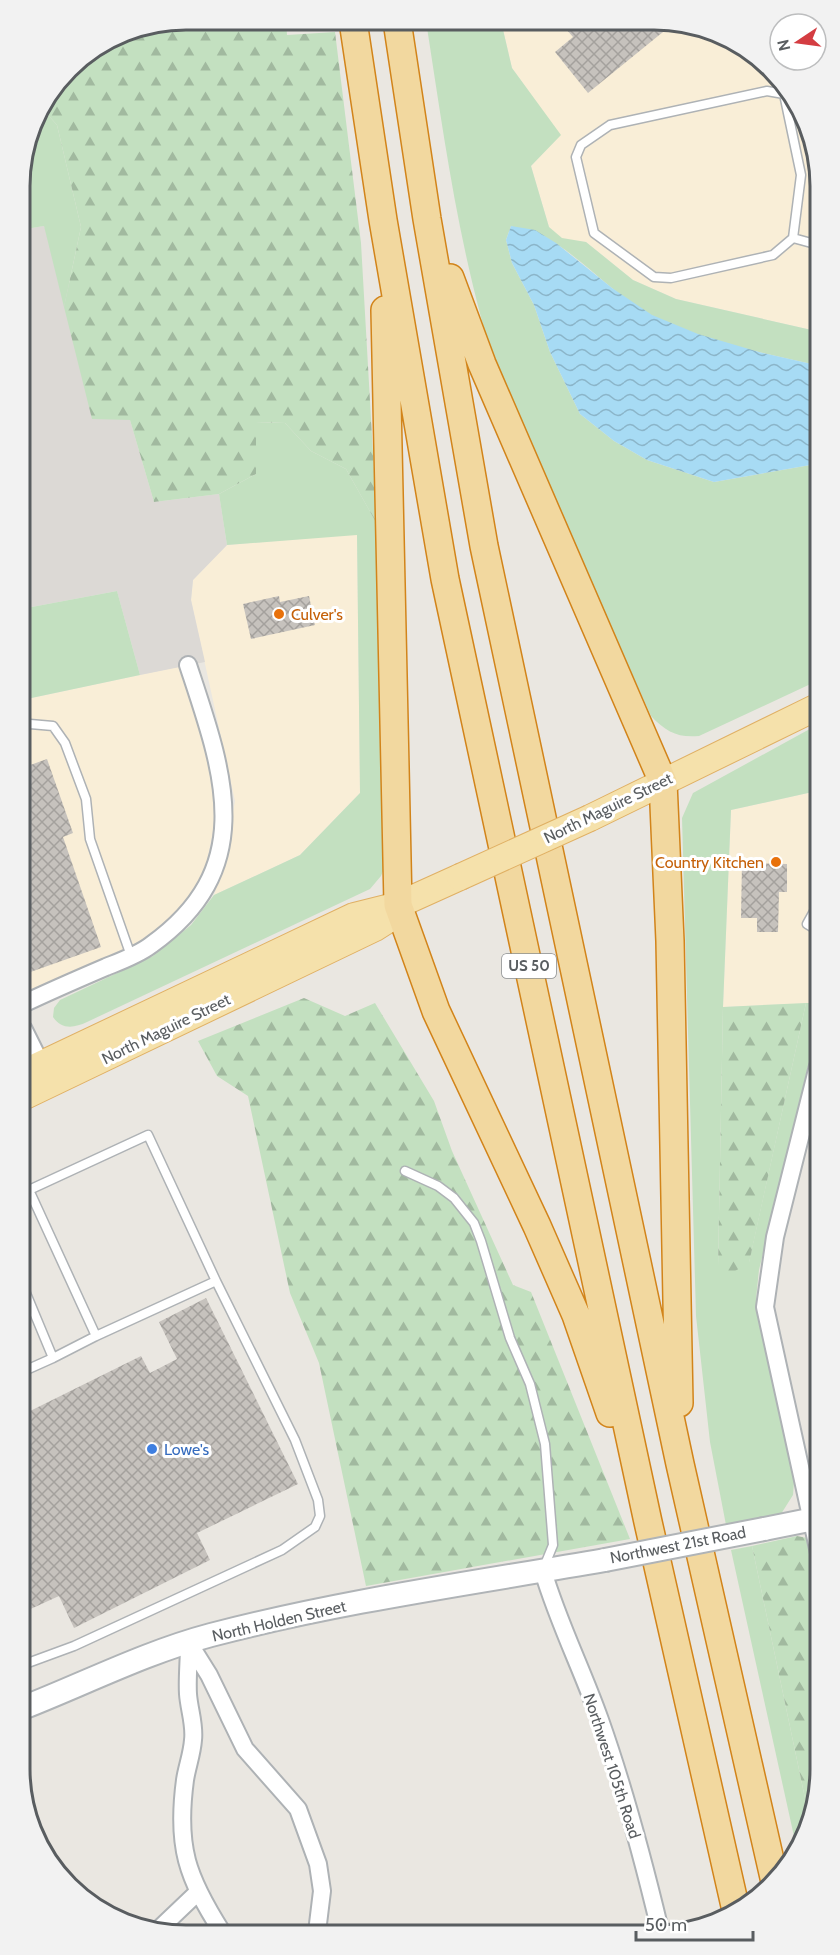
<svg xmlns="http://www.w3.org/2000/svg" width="840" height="1955" font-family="Cabin,sans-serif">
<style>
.commercial{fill:#f9eed7}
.industrial{fill:#dcd9d5}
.grass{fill:#c3e0c0}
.forest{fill:url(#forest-firs)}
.water{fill:url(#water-waves)}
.building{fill:url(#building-cross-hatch)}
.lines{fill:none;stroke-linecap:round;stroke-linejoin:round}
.service-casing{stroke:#aeb2b5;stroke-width:11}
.minor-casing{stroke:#aeb2b5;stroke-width:20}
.secondary-casing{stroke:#b0b4b7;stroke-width:26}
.primary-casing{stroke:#e0b064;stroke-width:28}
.trunk-casing{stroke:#d2841a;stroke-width:30}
.service{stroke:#fff;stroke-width:8}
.minor{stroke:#fff;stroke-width:16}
.secondary{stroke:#fff;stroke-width:22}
.primary{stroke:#f5e1ab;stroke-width:26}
.trunk{stroke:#f2d89f;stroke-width:27}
.secondary-bridge-casing{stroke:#b0b4b7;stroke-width:26;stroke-linecap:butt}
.primary-bridge-casing{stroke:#e0b064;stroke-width:28;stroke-linecap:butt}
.secondary-bridge{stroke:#fff;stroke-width:22}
.primary-bridge{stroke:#f5e1ab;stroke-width:26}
.food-dot{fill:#e8710a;stroke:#fff;stroke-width:2}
.shop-dot{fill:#3f7fe0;stroke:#fff;stroke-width:2}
.labels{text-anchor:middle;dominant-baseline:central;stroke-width:6;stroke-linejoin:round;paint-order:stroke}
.shield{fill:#fff;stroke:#8b8e90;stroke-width:1.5}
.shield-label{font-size:15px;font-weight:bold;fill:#595d60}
.food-label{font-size:16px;fill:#c56008;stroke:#fff;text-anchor:start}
.street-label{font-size:16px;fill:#595d60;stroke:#fff}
.shop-label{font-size:16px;fill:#366cbe;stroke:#fff;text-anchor:start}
.rim{fill:none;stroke:#595d60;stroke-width:3}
</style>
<defs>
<pattern id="forest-firs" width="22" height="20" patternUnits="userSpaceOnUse" patternTransform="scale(1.5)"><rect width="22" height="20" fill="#c3e0c0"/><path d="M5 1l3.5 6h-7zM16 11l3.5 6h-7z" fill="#a1b99f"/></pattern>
<pattern id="water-waves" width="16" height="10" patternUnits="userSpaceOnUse" patternTransform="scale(1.5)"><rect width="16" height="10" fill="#a7dbf4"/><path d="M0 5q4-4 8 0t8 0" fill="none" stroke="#8bb5c9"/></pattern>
<pattern id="building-cross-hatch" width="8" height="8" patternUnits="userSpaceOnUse" patternTransform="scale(1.5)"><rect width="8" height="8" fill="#c6c2bd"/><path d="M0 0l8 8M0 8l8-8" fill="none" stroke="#a4a19d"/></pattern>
</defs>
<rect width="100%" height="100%" fill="#eae7e1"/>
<!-- commercial -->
<path class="commercial" d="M501,21L686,23L764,61L815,143L816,331L676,299L633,280L586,242L562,239L549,227L531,166L560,135L512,68Z
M357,534L360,793L300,855L214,895L223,868L235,801L191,600L193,580L227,545Z
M182,666L208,758L215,791V821L205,871L189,898L175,916L155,933L132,946L22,995V700Z
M817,791L818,1003L723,1007L731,810Z"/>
<!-- industrial -->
<path class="industrial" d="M44,226L130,420L154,502L219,494L227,545L193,580L191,600L205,662L140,675L117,591L21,609L20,230Z"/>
<!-- grass -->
<path class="grass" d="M426,21H501L512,68L561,135L531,166L549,227L562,238L586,242L633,280L676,299L816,331V365C761,353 704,341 653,316C618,298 591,267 558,245C545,236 526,232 511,226L506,240L512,263L534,305L550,352L580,414L614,441L647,460L714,482L816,464L817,681L699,736C678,738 666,732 651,716L501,383C461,266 445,143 426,21Z
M41,107L57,125L81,227L64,307L44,226L20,230V175L37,113Z
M256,422L285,423L311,451L346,469L376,522L373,448L380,445L385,866L381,876L370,889L87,1022C74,1028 62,1030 53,1017L54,1008L60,1000L153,956L191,925L214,895L300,855L360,793L357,535L227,545L219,494L256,474Z
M117,591L140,675L22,700L21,609Z
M817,725V791L731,810L723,1007L718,1266L749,1262L806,1003H818V1025L759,1270L756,1299L794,1482L793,1495L781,1514L726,1525L710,1442L696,1316L682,818L693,793Z
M752,1546L810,1822L808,1832L797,1850L731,1550Z"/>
<!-- forest -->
<path class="forest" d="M186,20H286L287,35L335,32L361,243L377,524L346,469L311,451L285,423L256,422V474L219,494L154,502L130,420L92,419L64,307L81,227L57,125L41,107L76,61L123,32Z
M304,998L345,1016L375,1003L434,1101L452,1151L513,1285L531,1292L630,1539L366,1586L319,1363L290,1293L248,1096L217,1076L198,1041Z
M806,1003L749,1263L728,1275L718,1266L723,1007Z
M797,1536L807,1538L820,1592V1780L810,1822L752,1546Z"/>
<!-- water -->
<path class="water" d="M511,226L535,230L556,243L612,288L652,315L698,334L759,352L816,365V464L714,482L647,460L614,441L580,414L550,352L534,305L512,263L506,240Z"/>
<!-- building -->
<path class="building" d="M575,22H634L674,23L588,93L555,52L573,37L566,29Z
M279,596L280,602L309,596L315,625L251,639L243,604Z
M47,759L73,833L63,837L101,947L22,975V768Z
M742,863L787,864V892H779L778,932H757V918H741Z
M206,1298L298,1484L197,1533L210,1560L74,1628L59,1596L24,1612V1414L141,1356L150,1373L177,1359L159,1322Z"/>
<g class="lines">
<defs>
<path id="service" d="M784,94L767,91L610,125L581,145L576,157L594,233L654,277L671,278L773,255L793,238L815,244
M784,94L801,175L793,238
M22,727L30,724L53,726L65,743L86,799L90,839L131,956
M817,906L807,924L817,930
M405,1171L438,1186L454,1198L474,1223L481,1241L510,1338L530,1384L545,1444L553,1545L544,1567
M23,1286L53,1358L24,1371
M53,1358L96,1336
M25,1664L74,1646L282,1550L315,1527L320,1516L318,1500L295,1440L216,1281L148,1135L29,1190L96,1336L216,1281"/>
<path id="minor" d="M23,1004C50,991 78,979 106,967C121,961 138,955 151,945C260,867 223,771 188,665
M23,1028L41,1064
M818,1066L775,1237L765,1307L819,1553
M543,1571C558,1622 582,1669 600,1720C624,1788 643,1859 660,1930
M189,1643L209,1675L245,1749L298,1809L318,1864L322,1891L317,1932
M189,1644C189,1661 187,1678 188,1694C189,1709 195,1725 193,1740C192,1754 187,1767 185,1780C176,1847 187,1877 222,1932
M156,1932L197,1893"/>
<path id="secondary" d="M764,1529L819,1518
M25,1707C86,1683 147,1652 211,1635C341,1601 473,1583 605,1560"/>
<path id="primary" d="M590,818L817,707
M23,1073L354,916L398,905L460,877
M23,1097L375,928L386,921L398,905"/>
<path id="trunk" d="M353,21L383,220L445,579L648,1522L735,1906
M397,21L427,219L484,546L680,1464L775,1882
M450,278L482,364L663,782L670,941L679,1403
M385,310L398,905L436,1011L537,1226L576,1315L610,1413"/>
</defs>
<!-- service casing -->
<use href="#service" class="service-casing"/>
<!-- minor casing -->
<use href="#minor" class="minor-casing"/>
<!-- secondary casing -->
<use href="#secondary" class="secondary-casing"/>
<!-- primary casing -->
<use href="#primary" class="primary-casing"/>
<!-- trunk casing -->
<use href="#trunk" class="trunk-casing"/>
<!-- service -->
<use href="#service" class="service"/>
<!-- minor -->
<use href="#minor" class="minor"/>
<!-- secondary -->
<use href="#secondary" class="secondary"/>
<!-- primary -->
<use href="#primary" class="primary"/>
<!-- trunk -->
<use href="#trunk" class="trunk"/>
<defs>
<path id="secondary-bridge" d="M605,1560L764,1529"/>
<path id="primary-bridge" d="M460,877L590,818"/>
</defs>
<!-- secondary-bridge casing -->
<use href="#secondary-bridge" class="secondary-bridge-casing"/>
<!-- primary-bridge casing -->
<use href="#primary-bridge" class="primary-bridge-casing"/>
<!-- secondary-bridge -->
<use href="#secondary-bridge" class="secondary-bridge"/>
<!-- primary-bridge -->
<use href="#primary-bridge" class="primary-bridge"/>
</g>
<!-- markers -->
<g class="food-dot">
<circle cx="279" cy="614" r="6"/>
<circle cx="776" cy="862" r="6"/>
</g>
<circle class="shop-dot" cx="152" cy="1449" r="6"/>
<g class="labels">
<!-- shield labels -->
<rect class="shield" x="502" y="954" width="54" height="24" rx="4.5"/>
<g class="shield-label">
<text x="529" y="966">US 50</text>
</g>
<!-- food labels -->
<g class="food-label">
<text x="291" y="614">Culver's</text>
<text x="764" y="862" text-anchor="end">Country Kitchen</text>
</g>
<!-- street labels -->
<g class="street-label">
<text transform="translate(608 808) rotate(-26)">North Maguire Street</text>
<text transform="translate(166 1029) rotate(-26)">North Maguire Street</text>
<text transform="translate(678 1545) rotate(-11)">Northwest 21st Road</text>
<text transform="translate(279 1621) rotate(-13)">North Holden Street</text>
<text transform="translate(612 1766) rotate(72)">Northwest 105th Road</text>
</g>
<!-- shop labels -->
<g class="shop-label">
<text x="164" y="1449">Lowe's</text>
</g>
</g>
<!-- crop -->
<path d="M0 0H840V1955H0ZM186 30H654A156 156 0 0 1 810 186V1769A156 156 0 0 1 654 1925H186A156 156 0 0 1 30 1769V186A156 156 0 0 1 186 30Z" fill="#f2f2f2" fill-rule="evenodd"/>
<path class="rim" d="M186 30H654A156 156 0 0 1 810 186V1769A156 156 0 0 1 654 1925H186A156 156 0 0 1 30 1769V186A156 156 0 0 1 186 30Z"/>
<!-- north arrow -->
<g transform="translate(798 42) rotate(257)"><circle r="28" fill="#ffffff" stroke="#bdbebf" stroke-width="1.5"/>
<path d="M0-4.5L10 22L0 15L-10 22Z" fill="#d43d42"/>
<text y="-9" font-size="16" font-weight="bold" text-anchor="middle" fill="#595d60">N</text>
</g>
<!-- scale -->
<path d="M636 1931v9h117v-9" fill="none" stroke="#595d60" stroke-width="3"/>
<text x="645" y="1931" font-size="18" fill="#595d60" stroke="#ffffff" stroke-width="4.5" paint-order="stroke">50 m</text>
</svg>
